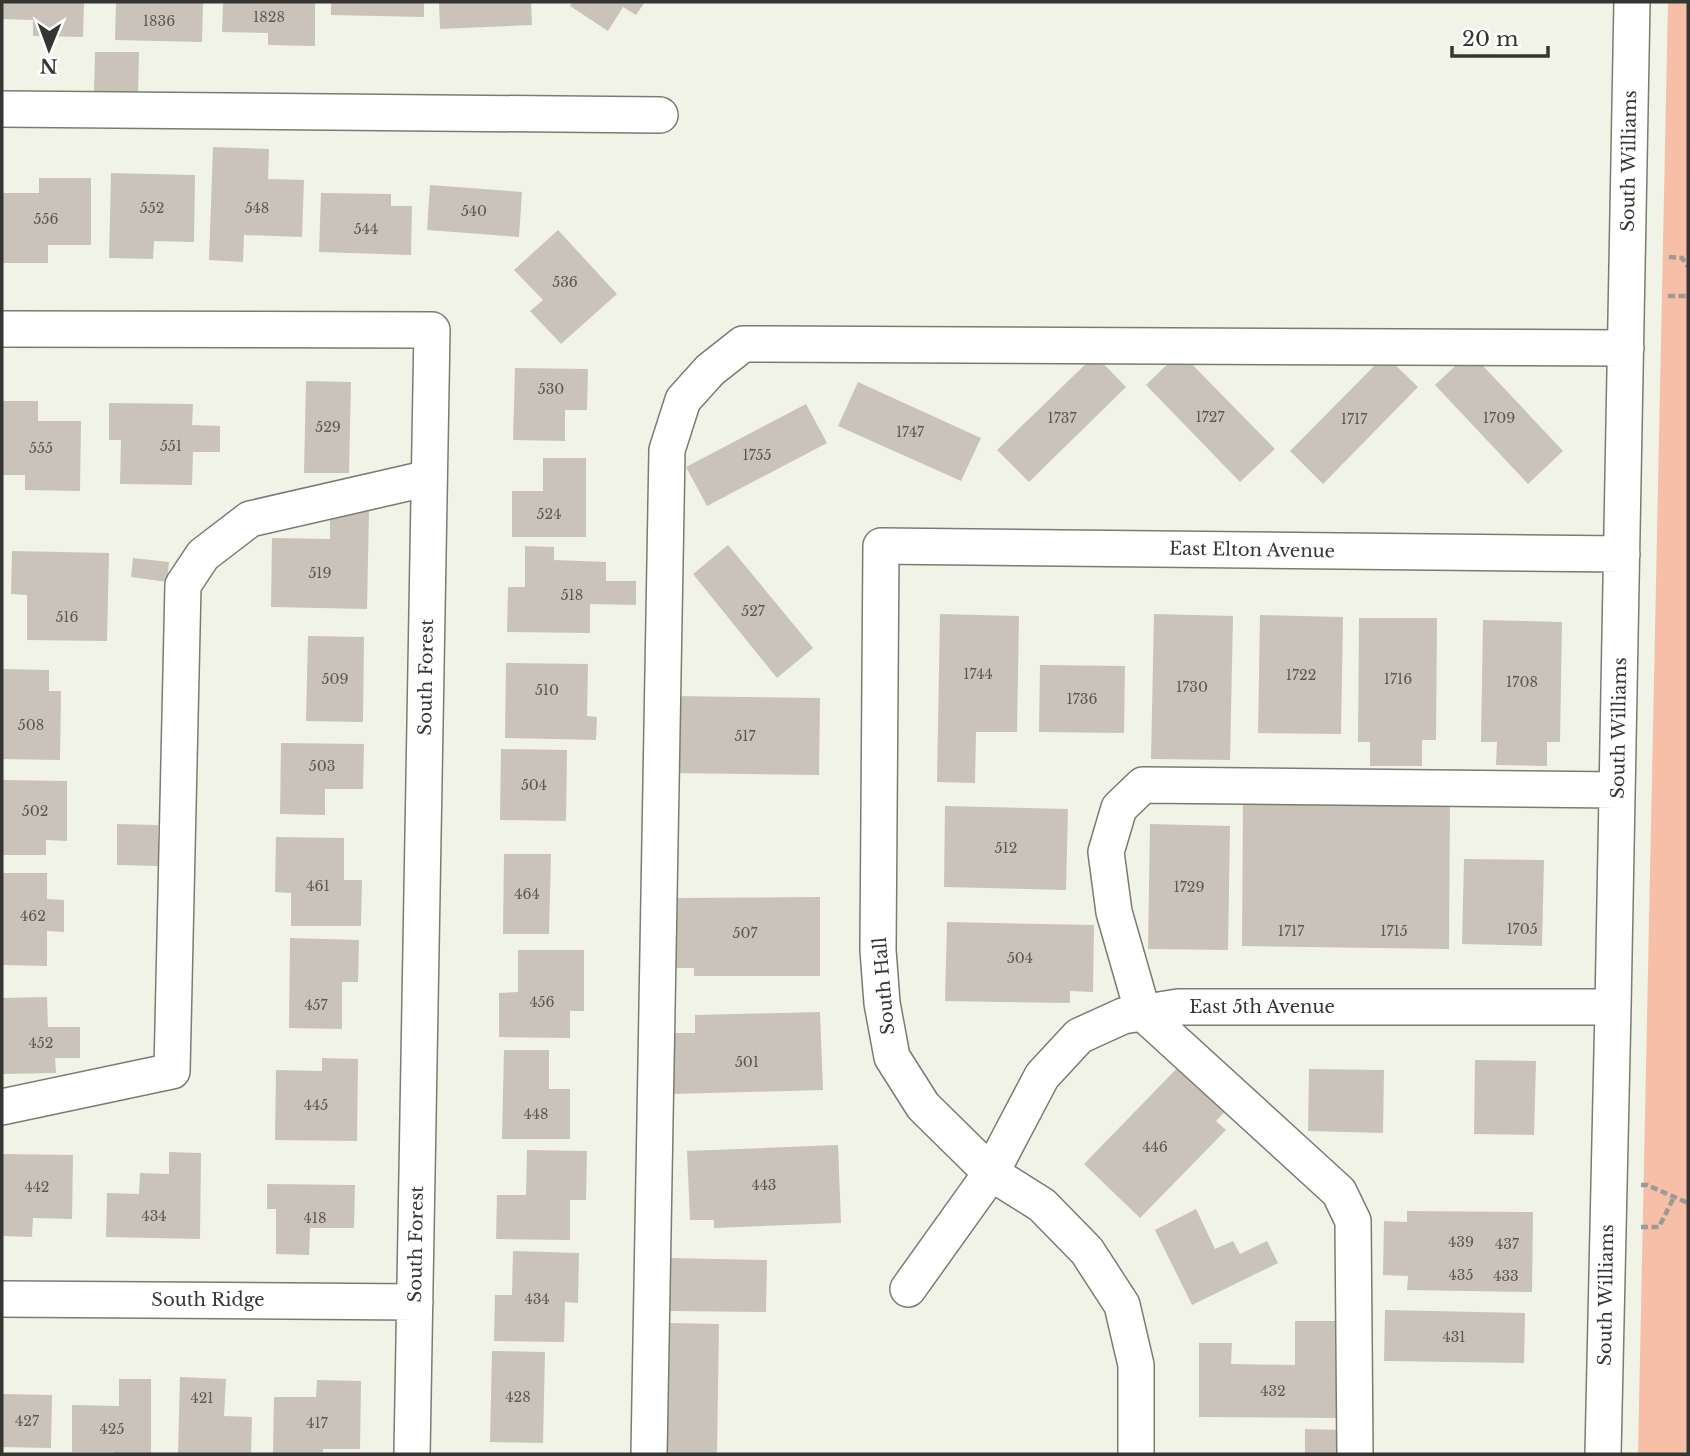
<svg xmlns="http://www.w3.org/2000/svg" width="1690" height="1456" font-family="'Libre Baskerville',serif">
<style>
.green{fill:#f7bea8}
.building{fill:#cac3b9}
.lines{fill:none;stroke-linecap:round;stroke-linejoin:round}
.minor-casing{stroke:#7b7c71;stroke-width:38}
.path{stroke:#9a9b92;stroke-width:4.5;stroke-dasharray:7 3.5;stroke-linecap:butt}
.minor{stroke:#fff;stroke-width:35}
.labels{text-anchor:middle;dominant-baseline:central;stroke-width:5;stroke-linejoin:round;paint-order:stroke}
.number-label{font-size:14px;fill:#5a5953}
.street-label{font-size:18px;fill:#353631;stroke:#fff}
</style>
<rect width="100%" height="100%" fill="#f2f3e7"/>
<!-- green -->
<path class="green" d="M1668,2H1688V1454H1638Z"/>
<!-- building -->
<path class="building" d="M2,2H84L83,37L33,36V20L2,19Z
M116,2H203L202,42L115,40Z
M223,2H315V46L268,45V33L222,32Z
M331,2H424V17L331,15Z
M439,2H531L532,25L440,29Z
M572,2H645L636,15L623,7L608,31L570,6Z
M95,52H139L138,94L94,93Z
M213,147L269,149L268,179L304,180L302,237L244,235L243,262L209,260Z
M111,173L195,175L194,242L154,241L153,259L109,258Z
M39,178H91V245H48V263H2V193H39Z
M430,185L522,192L519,237L427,230Z
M321,193L391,194V206H412L411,255L319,252Z
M558,230L617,294L561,344L530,311L543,300L514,270Z
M1180,352L1275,449L1240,482L1146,385Z
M1470,352L1563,451L1528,484L1435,385Z
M1095,355L1126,387L1029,482L997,450Z
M1385,355L1418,387L1323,484L1290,451Z
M515,368L588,369L587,410H565V441L513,440Z
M306,381L351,382L349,473H304Z
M858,382L981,438L961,481L838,426Z
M2,401H38V421H81L80,491L25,490V475H2Z
M109,403L193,404L192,425L220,426V452H193L192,485L120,484L121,440H109Z
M806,404L827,443L707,506L686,467Z
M543,458H586V537H512V491H543Z
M330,509L369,510L367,609L271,607L272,538L330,539Z
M728,545L813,648L777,678L693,574Z
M525,546L554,547V560L606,562V581H636V605L590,604V633L507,632L508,587H525Z
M12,551L109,553L107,641L27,640V595L11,594Z
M133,558L169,562L167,582L131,577Z
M940,614L1019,616L1017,732H976L975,783L937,782Z
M1154,614L1233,616L1230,760L1151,759Z
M1260,615L1343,617L1341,734L1258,733Z
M1359,618H1437L1436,740H1422V766H1370V742H1358Z
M1483,620L1562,622L1560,742H1547V766L1496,765L1497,742H1481Z
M308,636L364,637L363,722L306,721Z
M506,663L588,664L587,716L597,717L596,740L505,738Z
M1040,665L1125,666L1124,733L1039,732Z
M2,669L49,670V691H61L60,760L2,759Z
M671,696L820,698L819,775L669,773Z
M281,743L364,744L363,789H325V815L280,814Z
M501,749L567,750L566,821L500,820Z
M3,780L67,781V841L46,840V855H3Z
M1243,797L1450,800L1449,949L1242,946Z
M945,806L1068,809L1066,890L944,887Z
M117,824L158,825V866L117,865Z
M1150,824L1230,826L1228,950L1148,949Z
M276,837L344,838V880H362L361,926H291V893L275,892Z
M504,854H551L549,934H503Z
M1464,859L1544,860L1542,946L1462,944Z
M2,873H47V899L64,900V932L47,931V966L2,965Z
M820,897V976H694V968H671V898Z
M947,922L1094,925L1093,992L1070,991V1003L945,1001Z
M290,938L359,940L358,982H342V1029L289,1028Z
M518,950H584V1011H570V1038L499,1037V993L518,992Z
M47,997L48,1027H80V1058H55L56,1073L2,1074V998Z
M820,1012L823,1090L673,1094L672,1033H695V1015Z
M504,1050H549V1089H570V1139H502Z
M322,1058L358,1059L357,1141L275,1140L276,1070L322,1071Z
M1187,1058L1234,1102L1216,1121L1226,1130L1140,1218L1084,1164Z
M1475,1060L1536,1061L1534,1135L1474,1134Z
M1309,1069L1384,1070L1383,1133L1308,1131Z
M838,1145L841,1223L714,1228V1220H690L687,1151Z
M527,1150L587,1151L586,1200H570V1240L496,1239L497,1195H526Z
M169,1152L201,1153L200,1239L106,1237L107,1193L139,1194L140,1173L169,1174Z
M2,1154L73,1155L72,1219L33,1218L32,1237L2,1236Z
M267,1184L355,1185L354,1228H310L309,1255L276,1254V1209H267Z
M1196,1209L1215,1249L1233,1241L1240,1254L1267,1241L1278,1263L1192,1305L1155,1230Z
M1407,1211L1533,1212L1532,1292L1407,1290L1408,1276L1383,1275L1384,1221L1407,1222Z
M513,1251L579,1253L578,1303L565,1302L564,1342L494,1341L495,1295H512Z
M669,1258L767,1260L766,1312L668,1311Z
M1385,1310L1525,1313L1524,1363L1384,1361Z
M1295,1321H1348L1346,1418L1199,1417V1343H1232L1231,1364L1295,1365Z
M670,1323L719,1324L717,1454H667Z
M492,1351L545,1352L543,1443L490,1442Z
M180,1377L226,1379L224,1416L252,1417L251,1454H178Z
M119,1379H151V1454H114V1452H72V1405L119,1406Z
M317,1380L361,1381L360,1449H323V1454H273L274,1397H316Z
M2,1394L52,1395L51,1448L2,1447Z
M1305,1429L1346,1430V1454H1305Z"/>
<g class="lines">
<defs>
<path id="minor" d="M2,109L660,115
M2,329L432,330L412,1454
M2,1107L172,1071L183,585L203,555L250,519L429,478
M908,1289L991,1173L1042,1076L1079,1036L1123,1016L1178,1007H1613
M2,1299L415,1302
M649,1454L667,450L683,400L710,370L743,344L1626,348
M1136,1454V1365L1122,1305L1087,1251L1042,1205L991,1173L923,1106L892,1057L882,1003L878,950L881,546L1622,554
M1355,1454L1353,1221L1339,1192L1143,1013L1114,912L1106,852L1119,808L1143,785L1617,790
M1603,1454L1613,1007L1632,2"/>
</defs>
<!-- minor casing -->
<use href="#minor" class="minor-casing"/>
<!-- path -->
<path class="path" d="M1669,257L1682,258L1688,267
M1668,296H1688
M1641,1185H1647L1688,1203
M1641,1227H1659L1674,1197"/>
<!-- minor -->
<use href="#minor" class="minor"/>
</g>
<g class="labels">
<!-- number labels -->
<g class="number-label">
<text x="269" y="17">1828</text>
<text x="159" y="21">1836</text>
<text x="152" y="208">552</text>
<text x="257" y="208">548</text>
<text x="474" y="211">540</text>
<text x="46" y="219">556</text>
<text x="366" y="229">544</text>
<text x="565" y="282">536</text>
<text x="551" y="389">530</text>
<text x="1210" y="417">1727</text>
<text x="1062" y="418">1737</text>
<text x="1499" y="418">1709</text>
<text x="1354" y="419">1717</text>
<text x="328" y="427">529</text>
<text x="910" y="432">1747</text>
<text x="171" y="446">551</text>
<text x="41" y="448">555</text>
<text x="757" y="455">1755</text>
<text x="549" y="514">524</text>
<text x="320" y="573">519</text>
<text x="572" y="595">518</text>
<text x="753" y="611">527</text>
<text x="67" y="617">516</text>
<text x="978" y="674">1744</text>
<text x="1301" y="675">1722</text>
<text x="335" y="679">509</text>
<text x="1398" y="679">1716</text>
<text x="1522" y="682">1708</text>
<text x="1192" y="687">1730</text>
<text x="547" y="690">510</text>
<text x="1082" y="699">1736</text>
<text x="31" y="725">508</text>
<text x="745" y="736">517</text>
<text x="322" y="766">503</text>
<text x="534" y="785">504</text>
<text x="35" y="811">502</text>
<text x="1006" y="848">512</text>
<text x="318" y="886">461</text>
<text x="1189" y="887">1729</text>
<text x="527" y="894">464</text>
<text x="33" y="916">462</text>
<text x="1522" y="929">1705</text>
<text x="1291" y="931">1717</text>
<text x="1394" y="931">1715</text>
<text x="745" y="933">507</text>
<text x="1020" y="958">504</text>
<text x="542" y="1002">456</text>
<text x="316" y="1005">457</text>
<text x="41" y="1043">452</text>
<text x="747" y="1062">501</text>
<text x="316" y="1105">445</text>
<text x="536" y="1114">448</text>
<text x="1155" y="1147">446</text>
<text x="764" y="1185">443</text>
<text x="37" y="1187">442</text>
<text x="154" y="1216">434</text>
<text x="315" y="1218">418</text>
<text x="1461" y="1242">439</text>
<text x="1507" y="1244">437</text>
<text x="1461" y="1275">435</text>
<text x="1506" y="1276">433</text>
<text x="537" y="1299">434</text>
<text x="1454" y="1337">431</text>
<text x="1273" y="1391">432</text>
<text x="518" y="1397">428</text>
<text x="202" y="1398">421</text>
<text x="27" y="1421">427</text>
<text x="317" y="1423">417</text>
<text x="112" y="1429">425</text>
</g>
<!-- street labels -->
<g class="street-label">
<text transform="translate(1629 161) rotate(-89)">South Williams</text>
<text transform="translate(1252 550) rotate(1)">East Elton Avenue</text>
<text transform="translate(426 677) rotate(-89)">South Forest</text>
<text transform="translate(1619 728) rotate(-89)">South Williams</text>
<text transform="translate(884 986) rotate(-95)">South Hall</text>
<text x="1262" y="1007">East 5th Avenue</text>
<text transform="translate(416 1244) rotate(-89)">South Forest</text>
<text transform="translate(1606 1295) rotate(-89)">South Williams</text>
<text x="208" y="1300">South Ridge</text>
</g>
</g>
<!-- border -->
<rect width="1690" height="1456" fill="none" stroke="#353631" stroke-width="7"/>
<!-- north arrow -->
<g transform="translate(49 49) rotate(181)" stroke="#ffffff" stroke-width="5" paint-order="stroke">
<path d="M0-5L12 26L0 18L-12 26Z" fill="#353631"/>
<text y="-10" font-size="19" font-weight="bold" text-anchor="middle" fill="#353631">N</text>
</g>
<!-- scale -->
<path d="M1452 46v10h96v-10" fill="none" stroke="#353631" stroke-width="3.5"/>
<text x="1462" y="46" font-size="21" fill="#353631" stroke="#ffffff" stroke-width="5" paint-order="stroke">20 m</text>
</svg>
